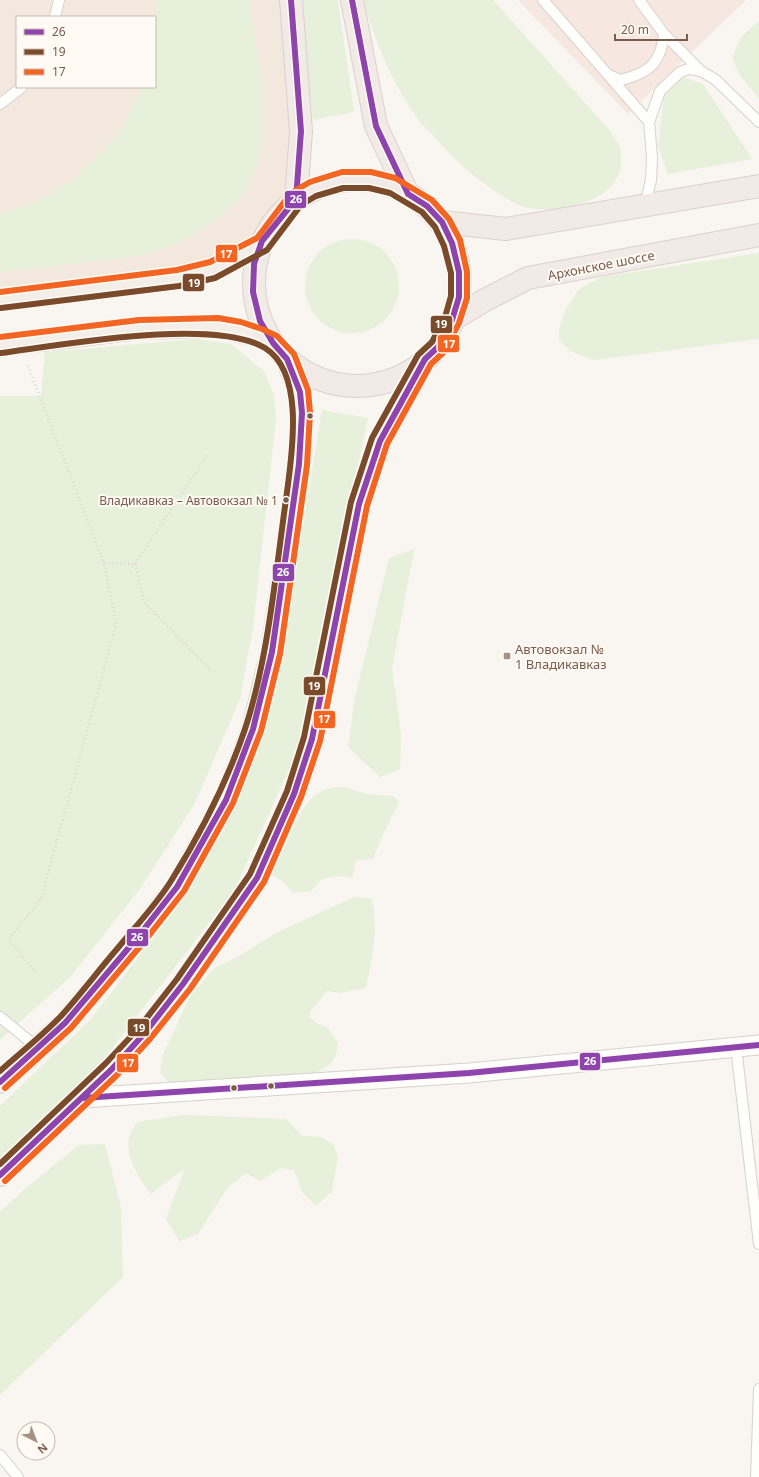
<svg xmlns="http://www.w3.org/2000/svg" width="759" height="1477" font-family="'Noto Sans',sans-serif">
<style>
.residential{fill:#f2e8de;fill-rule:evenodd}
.commercial{fill:#f6e8e1}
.green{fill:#e7f0db}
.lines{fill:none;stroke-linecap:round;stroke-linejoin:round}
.lane-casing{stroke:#d7d1cb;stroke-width:12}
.street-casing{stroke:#d7d1cb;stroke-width:21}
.primary-casing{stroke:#dad1cc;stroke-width:24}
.highway-casing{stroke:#dad1cc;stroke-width:24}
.path{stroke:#dcd5d0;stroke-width:2.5;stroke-dasharray:1 3;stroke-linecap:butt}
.lane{stroke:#fefefd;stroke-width:10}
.street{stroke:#fefefd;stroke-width:19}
.primary{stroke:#f3eee8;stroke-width:22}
.highway{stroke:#f2eae7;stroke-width:22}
.bus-1-casing{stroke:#fffaf3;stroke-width:9}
.bus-2-casing{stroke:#fffaf3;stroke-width:9}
.bus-3-casing{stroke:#fffaf3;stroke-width:9}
.bus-1{stroke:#8e44ad;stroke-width:6}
.bus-2{stroke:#7a4b2a;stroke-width:6}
.bus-3{stroke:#f26522;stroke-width:6}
.bus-dot{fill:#7a5c4d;stroke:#fffaf3;stroke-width:1.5}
.poi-dot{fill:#a69286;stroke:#fffaf3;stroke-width:1.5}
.labels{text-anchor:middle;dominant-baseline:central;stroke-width:4;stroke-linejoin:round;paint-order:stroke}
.bus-label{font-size:12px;fill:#7a5c4d;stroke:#fffaf3;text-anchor:end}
.street-label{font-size:13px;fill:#7a5c4d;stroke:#fffaf3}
.poi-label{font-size:13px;fill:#7a5c4d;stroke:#fffaf3;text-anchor:start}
.line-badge{stroke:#fffaf3;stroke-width:1.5}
.badge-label{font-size:11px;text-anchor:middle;font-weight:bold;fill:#fff}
</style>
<rect width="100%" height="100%" fill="#f9f5f0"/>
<!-- residential -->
<path class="residential" d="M0,0H291L296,199L262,241L234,259L0,300ZM17,17H155V87H17Z"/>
<!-- commercial -->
<path class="commercial" d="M518,0H746L628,114Z"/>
<!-- green -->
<path class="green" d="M156,0H248C255,42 269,103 262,144C259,159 252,180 243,192C227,215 188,241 162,249C140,257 116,259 93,261C62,265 31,269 0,272V214L32,204L73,180L100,154L122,127L142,87H155Z
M297,0H338L354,112L313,120Z
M363,0H493L610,131C613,136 619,143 620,149C632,199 562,216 525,207C512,204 492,189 481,181C462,167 447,151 431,133C425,128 419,122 415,115C391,80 375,41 363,0Z
M759,21V99L739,74L732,57L742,36Z
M683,77L703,84L752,159L668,174L658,147L664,96L676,81Z
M305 286a47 47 0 1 1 94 0a47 47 0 1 1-94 0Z
M759,253V339L593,360L570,351L559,339V329L565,311L578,290L601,277Z
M197,339L231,344L264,371L274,395L276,418L253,627L240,699L195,803L140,889L71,976L0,1040V396H41L45,352Z
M322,410L368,418L297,752L235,889L94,1072L0,1159V1106L91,1019L185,896L233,812L276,692Z
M414,549L392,669L401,733L400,769L380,777L348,747L355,697L389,558Z
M345,787L366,794L393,796L399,802L381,839L373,859L356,860L352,878L339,876L322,879L311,891L294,893L282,881L270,874C275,863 282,853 287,842C297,823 304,796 327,789C332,787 339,787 345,787Z
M354,897L372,899C379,931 372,957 366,988L340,993L327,991L310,1012L309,1017L318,1024L328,1028L338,1043C337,1062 328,1067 311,1075L169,1083L160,1072L163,1055L189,998L213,969L243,954L276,933Z
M183,1115L286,1119L302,1136L321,1137L333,1144L338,1157L332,1191L316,1206L302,1192L294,1170L281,1168L260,1181L246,1173L228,1187L198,1234L179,1241L166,1219L185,1168L151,1194C140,1181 126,1157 129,1139C129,1134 134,1127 137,1122Z
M105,1144L121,1207L123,1277L0,1395V1212L27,1187L79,1145Z"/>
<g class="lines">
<defs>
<path id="lane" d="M543,0L649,122
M639,0L664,34L701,71
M55,17L59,0
M609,75L621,80C649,73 661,63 664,34
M0,104L22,87
M645,205L651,180L652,157L649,122L660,91L680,72L689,69L701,71L716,80L759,122
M0,1017L38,1048
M736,1047L759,1244
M0,1455L18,1477
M756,1477L759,1389"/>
<path id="street" d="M82,1098L469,1073L759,1045"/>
<path id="primary" d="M0,300L178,278L213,270L262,244
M0,345L139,328L218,326L259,336L273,343
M0,1082L65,1023L137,938L177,887L226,800L253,729L272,652L286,559L299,464L302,413L300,392L287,359
M0,1175L111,1070L144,1034L183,984L257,878L294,794L312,739L359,504L380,441L425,359"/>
<path id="highway" d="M291,0L301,131L296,199
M352,0L376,126L408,194
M254 283a103 103 0 1 1 206 0a103 103 0 1 1-206 0Z
M442,222L506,229L759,186
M452,320L485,300L528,278L759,235"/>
</defs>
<!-- lane casing -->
<use href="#lane" class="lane-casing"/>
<!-- street casing -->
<use href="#street" class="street-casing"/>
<!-- primary casing -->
<use href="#primary" class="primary-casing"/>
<!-- highway casing -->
<use href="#highway" class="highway-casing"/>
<!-- path -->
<path class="path" d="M28,366L104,563L116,625L41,899L9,939L36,972
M104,563L135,564L208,454
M135,564L144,602L212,672"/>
<!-- lane -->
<use href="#lane" class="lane"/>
<!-- street -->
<use href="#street" class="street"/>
<!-- primary -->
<use href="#primary" class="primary"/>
<!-- highway -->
<use href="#highway" class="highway"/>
<defs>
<path id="bus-1" d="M0,1082L65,1023L137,938L177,887L226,800L253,729L272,652L299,464L302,413L300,392L287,359L273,343L260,321L253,292L254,264L262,241L296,199L301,131L291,0
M82,1098L469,1073L759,1045
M0,1175L111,1070L144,1034L183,984L257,878L294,794L312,739L359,504L380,441L425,359L438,347L452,320L459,297V272L452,243L442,222L427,206L408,194L376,126L352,0"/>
<path id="bus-2" d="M0,1071C20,1053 42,1036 61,1016C80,995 98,971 117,949C135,927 156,905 171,881C201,833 227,782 245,729C269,656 276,568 287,492C292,453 305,373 265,348C214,317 62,345 1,353
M0,1164L105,1064L138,1029L177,979L250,874L287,791L304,737L351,502L372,438L418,355L432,342L445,317L451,296V273L444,246L435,227L422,212L390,193L369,188H343L316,196L301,205L267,250L215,278L179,286L1,308"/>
<path id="bus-3" d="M0,292L177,270L210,262L257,238L291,193L310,182L342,172H371L395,178L432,200L449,219L460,240L467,272V298L459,323L445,351L431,364L387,444L367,506L320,741L301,797L264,882L190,989L150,1039L116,1076L5,1181
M0,337L139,320L218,318L241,322L262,329L277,336L294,354L308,390L310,413L307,465L280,654L261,731L233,803L184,891L143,943L71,1028L5,1088"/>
</defs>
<!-- bus-1 casing -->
<use href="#bus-1" class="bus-1-casing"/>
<!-- bus-2 casing -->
<use href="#bus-2" class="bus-2-casing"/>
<!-- bus-3 casing -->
<use href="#bus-3" class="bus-3-casing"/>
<!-- bus-1 -->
<use href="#bus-1" class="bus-1"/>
<!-- bus-2 -->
<use href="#bus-2" class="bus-2"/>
<!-- bus-3 -->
<use href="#bus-3" class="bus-3"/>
</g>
<!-- markers -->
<g class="bus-dot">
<circle cx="310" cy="416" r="3.5"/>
<circle cx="286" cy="500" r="3.5"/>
<circle cx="271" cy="1086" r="3.5"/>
<circle cx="234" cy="1088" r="3.5"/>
</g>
<rect class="poi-dot" x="503" y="652" width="8" height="8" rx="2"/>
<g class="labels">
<!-- bus labels -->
<g class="bus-label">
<text x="278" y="500">Владикавказ – Автовокзал № 1</text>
</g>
<!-- street labels -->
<g class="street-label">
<text transform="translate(601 265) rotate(-11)">Архонское шоссе</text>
</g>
<!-- poi labels -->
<g class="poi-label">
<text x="515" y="649">Автовокзал №<tspan x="515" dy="15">1 Владикавказ</tspan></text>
</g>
</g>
<g class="line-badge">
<rect x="284" y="190" width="23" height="19" rx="4" fill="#8e44ad"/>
<rect x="215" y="244" width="23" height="19" rx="4" fill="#f26522"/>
<rect x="182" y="273" width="23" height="19" rx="4" fill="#7a4b2a"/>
<rect x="430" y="315" width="23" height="19" rx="4" fill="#7a4b2a"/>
<rect x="437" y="334" width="23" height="19" rx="4" fill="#f26522"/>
<rect x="272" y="563" width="23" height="19" rx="4" fill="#8e44ad"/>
<rect x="303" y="676" width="23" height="20" rx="4" fill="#7a4b2a"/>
<rect x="313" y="710" width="23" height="19" rx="4" fill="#f26522"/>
<rect x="126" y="928" width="23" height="19" rx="4" fill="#8e44ad"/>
<rect x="127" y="1018" width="23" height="19" rx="4" fill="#7a4b2a"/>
<rect x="579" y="1052" width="22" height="19" rx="4" fill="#8e44ad"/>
<rect x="116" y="1053" width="23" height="20" rx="4" fill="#f26522"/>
</g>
<g class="badge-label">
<text x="296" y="203">26</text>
<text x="226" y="258">17</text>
<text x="194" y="287">19</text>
<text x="441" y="328">19</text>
<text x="449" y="348">17</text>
<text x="283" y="576">26</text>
<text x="314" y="690">19</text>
<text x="324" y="723">17</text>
<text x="137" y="941">26</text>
<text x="139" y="1032">19</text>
<text x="590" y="1065">26</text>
<text x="128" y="1067">17</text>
</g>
<!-- legend -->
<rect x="16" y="16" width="140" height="72" fill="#fffaf3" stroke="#cabbb1"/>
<rect x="24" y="29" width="20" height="6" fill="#8e44ad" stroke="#cabbb1"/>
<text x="52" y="36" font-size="12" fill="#7a5c4d">26</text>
<rect x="24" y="49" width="20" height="6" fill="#7a4b2a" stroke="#cabbb1"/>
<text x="52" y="56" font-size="12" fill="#7a5c4d">19</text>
<rect x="24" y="69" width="20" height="6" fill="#f26522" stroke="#cabbb1"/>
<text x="52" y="76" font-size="12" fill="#7a5c4d">17</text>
<!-- north arrow -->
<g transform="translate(36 1441) rotate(138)"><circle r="19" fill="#fffaf3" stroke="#cabbb1"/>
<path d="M0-3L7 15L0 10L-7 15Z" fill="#a69286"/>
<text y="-6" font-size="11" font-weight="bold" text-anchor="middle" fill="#7a5c4d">N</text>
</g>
<!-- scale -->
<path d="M615 34v6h72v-6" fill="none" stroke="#7a5c4d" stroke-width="2"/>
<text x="621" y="34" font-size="12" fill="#7a5c4d" stroke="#fffaf3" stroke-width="3" paint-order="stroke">20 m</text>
</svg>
